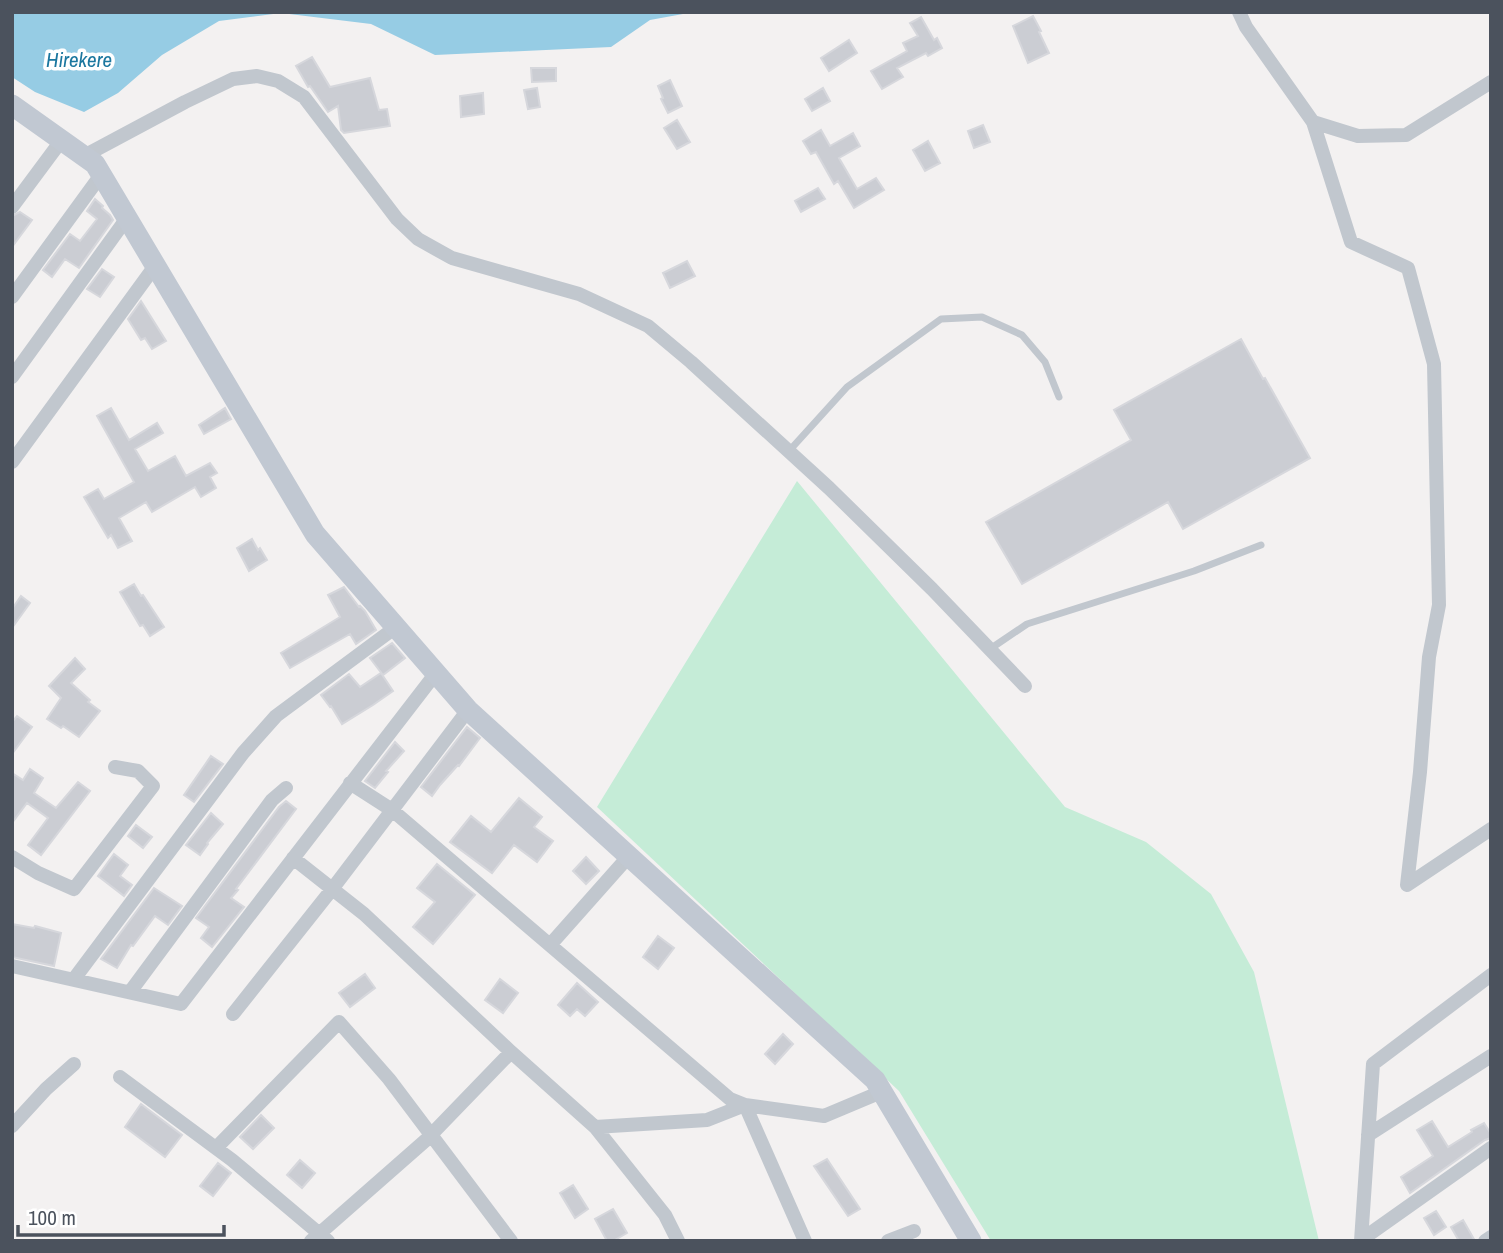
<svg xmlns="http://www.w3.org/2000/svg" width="1503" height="1253" font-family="'Archivo Narrow',sans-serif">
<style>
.green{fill:#c5ecd7}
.water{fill:#96cce4}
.building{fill:#cbcdd3;stroke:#d6d7dc;stroke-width:2}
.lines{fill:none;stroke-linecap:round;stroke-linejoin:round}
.lane{stroke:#c1c7ce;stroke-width:7}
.street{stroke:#c1c7ce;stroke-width:14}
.secondary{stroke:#c1c8d2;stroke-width:21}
.labels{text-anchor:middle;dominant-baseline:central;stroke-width:7;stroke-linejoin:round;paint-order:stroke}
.water-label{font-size:21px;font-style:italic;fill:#1b779f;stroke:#fff}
</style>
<rect width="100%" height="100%" fill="#f3f1f1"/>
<!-- green -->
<path class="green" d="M797,481L1065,807L1146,842L1211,894L1254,972L1319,1241H991L899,1091L597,807Z"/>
<!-- water -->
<path class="water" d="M12,12H694L650,20L611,47L435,55L371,24L281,13L219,21L162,55L118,93L84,112L35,92L12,77Z"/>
<!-- building -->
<path class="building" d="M1033,16L1041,31L1039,32L1049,53L1028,63L1013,26Z
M921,17L934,40L937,38L942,48L928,56L926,53L897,68L903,77L882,89L871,71L907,51L903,43L918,36L910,23Z
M849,40L857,53L829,71L821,58Z
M312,57L330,87L370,78L379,110L387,109L390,126L344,133L341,130L338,106L328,112L310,86L308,87L296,66Z
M531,68H556V81L532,82Z
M670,80L682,106L668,113L661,99L663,98L658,86Z
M537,88L540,107L528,109L524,90Z
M823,88L830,101L812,111L805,99Z
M483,93L484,114L461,117L460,96Z
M677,120L690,142L677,149L664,128Z
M983,125L990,142L974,148L968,131Z
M821,130L830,146L853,133L860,146L839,158L857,189L876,178L884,190L854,208L838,181L834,184L816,152L811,154L803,141Z
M928,141L940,163L925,171L913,150Z
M818,188L825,199L801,212L795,201Z
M95,199L103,206L102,208L110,215L113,220L79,268L65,259L52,277L43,270L70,234L80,241L97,219L87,211Z
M20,212L32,220L12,247V216Z
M687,261L695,276L670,288L663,273Z
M102,269L114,277L100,297L87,289Z
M141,301L166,341L152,349L145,338L141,340L128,319Z
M1241,339L1263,379L1265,378L1310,458L1183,529L1168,502L1022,584L986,522L1131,440L1114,410Z
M111,408L129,440L157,423L163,433L135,449L148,471L175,456L186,476L210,463L217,473L210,477L216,488L201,497L195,487L152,512L146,502L119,518L132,541L118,548L111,535L108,538L84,497L98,489L104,499L134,482L97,416Z
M225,408L231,419L204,434L199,425Z
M252,539L258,550L260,548L267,560L249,571L237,548Z
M134,584L141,596L143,595L164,627L150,636L143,625L140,626L120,592Z
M344,587L359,607L360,606L365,611L376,630L356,644L350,634L290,668L281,653L340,617L328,595Z
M21,596L30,603L12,628V609Z
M392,643L405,658L383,675L370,658Z
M75,658L85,669L71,683L90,700L88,702L100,711L79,737L63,726L61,728L47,719L61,698L49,686Z
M381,673L393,691L373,705L342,724L331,706L330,707L321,695L349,674L360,687Z
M17,716L32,727L12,754V722Z
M467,727L480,738L459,766L458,765L440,785L432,796L421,787Z
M395,742L404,751L386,771L388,772L375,788L365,781Z
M211,756L223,764L194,802L184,795Z
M30,769L43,778L34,793L56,808L78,782L90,791L41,855L28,845L48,818L27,803L12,823V773L23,780Z
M519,798L542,817L534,827L553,841L537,862L514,845L492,873L450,842L471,816L491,832Z
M286,801L296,809L236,889L238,890L231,898L244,907L212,947L201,938L209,927L196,918L279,807Z
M211,813L223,824L207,843L208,844L200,855L186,845Z
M136,825L152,837L143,848L128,836Z
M114,854L128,865L120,876L132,885L124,896L98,876Z
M586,857L599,871L586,884L573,871Z
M437,864L475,895L433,944L413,927L435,902L417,888Z
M154,888L182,906L168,925L155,916L133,946L131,945L117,968L101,959Z
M12,924L34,928L35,926L61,933L54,966L12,957Z
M658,936L674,948L658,969L643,957Z
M365,974L375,988L350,1007L339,993Z
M500,979L518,993L503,1013L485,1000Z
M577,983L598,1002L585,1016L577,1009L570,1016L558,1005Z
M783,1034L793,1044L775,1064L765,1054Z
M141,1104L182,1135L165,1157L125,1127Z
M261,1115L274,1128L253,1149L240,1137Z
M1432,1121L1448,1147L1472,1132L1471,1130L1484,1123L1491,1134V1138L1485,1140L1410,1193L1401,1177L1433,1156L1417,1130Z
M827,1159L860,1209L848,1216L814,1166Z
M300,1160L315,1173L302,1188L287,1175Z
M218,1163L231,1173L213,1196L200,1186Z
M573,1185L588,1209L575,1218L560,1193Z
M613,1209L627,1233L613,1241H607L595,1219Z
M1436,1211L1446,1227L1434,1235L1424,1218Z
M1463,1220L1475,1241H1459L1451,1227Z"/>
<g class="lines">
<!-- lane -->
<path class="lane" d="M789,451L847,387L941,319L982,317L1022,335L1045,362L1059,397
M990,649L1027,624L1194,571L1261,545"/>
<!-- street -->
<path class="street" d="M1239,12L1246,27L1313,122L1351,242L1408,268L1434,364L1439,605L1429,657L1420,772L1407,885L1491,829
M1313,122L1358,136L1406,135L1491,82
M84,156L185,102L233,79L257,76L278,81L304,97L397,219L418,239L452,258L579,294L648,326L691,362L829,488L932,589L1025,686
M12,207L61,141
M12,297L101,175
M12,377L127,218
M12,462L155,266
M350,783L392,810L730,1099L745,1105L824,1116L874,1095L881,1090
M12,857L38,873L74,889L153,786L138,771L115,767
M293,858L364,914L511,1052L595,1127L707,1120L745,1105L805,1241
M550,945L629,856
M12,966L181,1004L436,673
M74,979L243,753L276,716L396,627
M130,992L272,800L286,788
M233,1014L333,888L468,710
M120,1077L232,1160L328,1241
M12,1126L46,1089L74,1064
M595,1127L665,1215L678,1241
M1368,1135L1491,1056
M216,1148L339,1022L389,1079L511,1241
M1361,1240L1491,1148
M311,1241L426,1140L511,1052
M888,1241L914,1231
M1361,1241L1373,1064L1491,975
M1485,1241L1491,1237"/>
<!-- secondary -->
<path class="secondary" d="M12,105L95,164L315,534L468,710L875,1080L971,1241"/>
</g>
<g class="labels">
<!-- water labels -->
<g class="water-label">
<text x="79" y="59">Hirekere</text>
</g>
</g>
<!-- border -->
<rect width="1503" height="1253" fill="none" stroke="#4b525d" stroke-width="28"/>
<!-- scale -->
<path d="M18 1225v10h206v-10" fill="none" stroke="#4b525d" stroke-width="3.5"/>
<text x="28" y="1225" font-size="21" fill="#4b525d" stroke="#ffffff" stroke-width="5" paint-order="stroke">100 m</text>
</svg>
